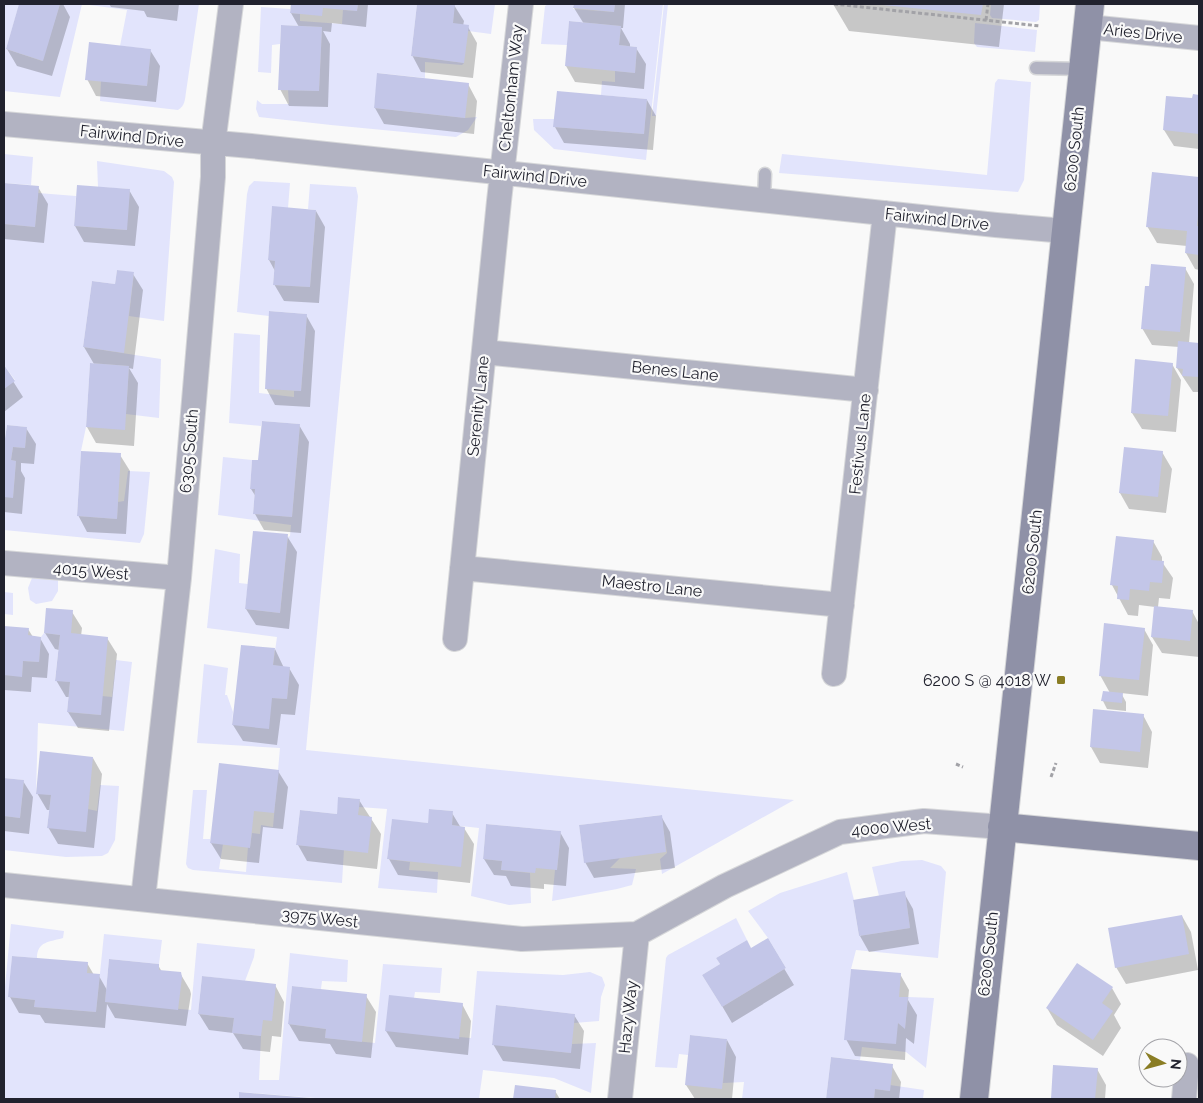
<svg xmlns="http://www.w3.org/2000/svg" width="1203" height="1103" font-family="Raleway,sans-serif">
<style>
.green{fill:#e2e4fc}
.shadow{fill:#0003}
.building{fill:#c3c6e8}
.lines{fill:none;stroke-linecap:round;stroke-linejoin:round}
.lane-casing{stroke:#d6d7d9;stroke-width:15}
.street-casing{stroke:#d6d7d9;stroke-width:26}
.secondary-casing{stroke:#d6d7d9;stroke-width:30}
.path{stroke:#a2a2a7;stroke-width:3;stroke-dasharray:4 2.5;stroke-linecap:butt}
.lane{stroke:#b2b3c2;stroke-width:12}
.street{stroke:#b2b3c2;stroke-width:24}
.secondary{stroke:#8f91a7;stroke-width:28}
.poi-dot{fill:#8a7d24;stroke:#f9f9f9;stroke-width:2}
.labels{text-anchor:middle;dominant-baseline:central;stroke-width:4.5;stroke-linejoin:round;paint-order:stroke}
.street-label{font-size:16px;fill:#21222e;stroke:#f9f9f9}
.poi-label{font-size:16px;fill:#21222e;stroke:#f9f9f9;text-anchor:end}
</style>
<rect width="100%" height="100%" fill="#f9f9f9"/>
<!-- green -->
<path class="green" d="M4,4L19,5L6,49L42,61L60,4H82L60,97L4,91Z
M82,4H155L167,5L168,4H199L186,92C185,99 185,106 178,110L100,101L101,81L147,86L151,49L120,46L127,10Z
M358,4H417L411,56L464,63L462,65L425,62V78L378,73L374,108L465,118L477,117L468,130L456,137L331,125L259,117L256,109L257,100L262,104H289L288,90L319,91L322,27L281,25L280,44L272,45L271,73L258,72L261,7L290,9V13L300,14V21L342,24L343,10L357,11Z
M454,4H495L491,34L468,31L453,23Z
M548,4H574L573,9L614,12L615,4H663L646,160L554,149L534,130L533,119H554V127L644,134L647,99L601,95L602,81L615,82V71L635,73L637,47L619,45L621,26L569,21L567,45L541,44L545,6Z
M664,4H668L656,116H652Z
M991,4H1040L1039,20L1036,22L992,18L990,15Z
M975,23L1037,30L1035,52L977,47L974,43Z
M998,79L1031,82L1024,180L1018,192L779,173L782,154L987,175L995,83Z
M4,154L33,157L31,185L4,183Z
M97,161L164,171L172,177L174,182L164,321L129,316L134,273L117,270L115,284L92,281L83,347L161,359L159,418L126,414L129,366L90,363L86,427L81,451L77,516L117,519L118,502L124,501L128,471L150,472L144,534L140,543L4,530V497H13L16,461L11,460L13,447L25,448L27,427L7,425L4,445V389L15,380L4,365V224L35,227L38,193L76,196L74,226L126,230L130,189L98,187Z
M254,181L290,183L288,208L272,207L268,260L275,261L273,285L310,287L316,210L308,209L310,184L356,187L358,196L306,750L794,800L662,874L660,859L667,853L661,815L579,825L584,862L620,858L610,868L636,869L632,885L617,889L552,901L555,870H557L561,831L486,824L483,859L502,861L501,870L530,873L531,903L509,905L471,896L479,828L452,825L453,811L430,809L428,823L392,820L387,859L410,862L409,870L438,872L437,893L378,888L387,809L359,807L360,799L339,797L337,814L300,810L296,845L344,849L342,883L193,870L188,868L186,864L193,790H207L203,839H210V843L223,844L219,869L246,872L248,847H250L252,833L260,834L261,825L273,827L280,748L197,743L204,664L228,668L225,695H227L233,712L232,725L272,698L287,699L290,668L273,665L277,637L207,628L215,549L240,554L239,583L248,584L245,609L280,613L288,537L290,536L291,525L218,515L223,457L252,460L250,489H255L253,514L292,517L300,424L262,421L261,426L229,423L234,333L260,335L259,393L294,397V391H301L307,314L270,311L269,316L237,312L247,194L249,186Z
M39,574L58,579V591L52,601L36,604L30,600L28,588L32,578Z
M4,592L13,593V615L4,614Z
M44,633L60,635L55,680L70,682L67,712L100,715L102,696L112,697L116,660L132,662L124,731L38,723L36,793L51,795L47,828L88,809L97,811L100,785L119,786L115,840L108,853L102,856L66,857L4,850V816L20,818L24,780L4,778V675L22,676L23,661L39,662L41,637Z
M922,860L941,866L946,872L938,958L856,950L851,969L845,1039L898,1023L905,1028L908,997L934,998L926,1068L906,1052L862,1047L860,1060L831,1057L826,1099H742L744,1082L723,1083L727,1039L690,1035L688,1055L679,1054L677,1068L655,1067L666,958L668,955L736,918L747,940L716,958L720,964L702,975L722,1007L786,968L768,938L748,911L780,893L847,872L854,900H853L859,936L910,928L905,892L879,896L872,867L902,861Z
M11,924L64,931L63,938C50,942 37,941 37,958L12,956L9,997L35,1000L34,1007L96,1012L104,934L162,940L159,964L109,959L105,1002L191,1010L197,943L255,949L254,957L245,981L202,976L198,1014L234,1018L232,1033L261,1036L259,1080H279L290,953L348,960L347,982L322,981L321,989L292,986L288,1024L326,1029L325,1038L375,1043L383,964L442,968L440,993L415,992L414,998L459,1037L471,1038L477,971L563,975L590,972L602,977L605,985L601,997L599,1021L574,1023L575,1014L497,1005L492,1044L570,1053L572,1044L596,1043L591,1093L554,1078L483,1070L479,1099H339V1098H315L240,1092L239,1099H4V997Z
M890,1085L924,1090L923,1099H874L875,1089L889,1091Z"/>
<!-- shadow -->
<path class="shadow" d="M21,4H63L70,17L52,76L17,66L7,49Z
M109,4H179L177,21L147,17L144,11L111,7Z
M292,4H368L366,27L332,23L331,32L323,31L330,44L328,107L289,106L280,89L299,27L291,13Z
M419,4L454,5L464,21L463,26L468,27L477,43L473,78L421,72L412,55Z
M575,4H625L623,28H621L630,44V48H636L646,64L644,89L575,82L566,66L584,24L574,8Z
M833,4H1004L999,47L849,31Z
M150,50L160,66L156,102L96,96L87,79Z
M468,84L477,101L474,134L384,124L375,108Z
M1194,96H1199V149L1174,146L1164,130L1168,97L1193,100Z
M647,100L656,116L653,150L564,143L555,127Z
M1154,173L1199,179V270L1195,269L1186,253L1187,246L1157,243L1147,226Z
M4,184L38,187L48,204L44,243L4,239Z
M129,190L139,207L135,246L84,242L75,226Z
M316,211L325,227L319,303L284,301L274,284L275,271L269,260Z
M1185,268L1194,284L1189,343L1199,344V392H1193L1177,368L1179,347L1152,345L1142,328L1150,288Z
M133,274L143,290L133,369L129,368L138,383L134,446L96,443L87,427L94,364L84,347L93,282L116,286Z
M306,315L315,331L310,407L275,405L266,388Z
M1172,364L1181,380L1176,432L1142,429L1132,413Z
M4,367L23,397L4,412Z
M299,425L309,442L301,533L264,530L255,514L256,497L251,489Z
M26,428L36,444L34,464L21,463V471L25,478L22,514L4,512V447H6Z
M1162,452L1172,469L1166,513L1129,509L1120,493Z
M120,455L130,471L126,534L87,532L78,515Z
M287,536L297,552L289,629L256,625L246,609Z
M1153,541L1162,557V562L1173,578L1170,599L1159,598L1158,607L1192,611L1199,624V657L1162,653L1152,637L1155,607L1139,605L1138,616L1128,615L1112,585Z
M72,612L82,628L81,636L107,638L117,654L109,731L78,728L68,712L70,697H66L56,680L59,650L55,649L45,633Z
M4,627L28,629L33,637L40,638L49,654L47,678L32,677L31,692L4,690Z
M1144,629L1153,645L1148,696L1121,693L1126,702V711L1107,709L1103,701L1104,692L1110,693L1100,675Z
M275,649L284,668H289L299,685L295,715L281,714L277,745L243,741L233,725Z
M1143,715L1152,732L1148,768L1100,763L1091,747Z
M93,758L102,774L94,848L58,844L48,827L50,810H47L37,793Z
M278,771L288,787L283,829L263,827L259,863L221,859L211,843Z
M4,779L23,781L33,797L29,834L4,831Z
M359,800L381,834L377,869L307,861L298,845Z
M452,813L461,828H464L474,844L470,883L398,875L389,859L429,825Z
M661,816L670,832L675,868L594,878L585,862Z
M560,832L569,848L566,886L544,884V889L511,886L506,876L494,875L484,859Z
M904,893L913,909L919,944L869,952L860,936Z
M1182,916L1191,932L1198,970L1126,984L1116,967Z
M767,940L794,985L732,1023L704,975Z
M87,963L94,975L99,976L107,990L158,965L162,972L180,973L190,990L191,994L186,1026L115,1018L107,1004L105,1028L45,1023L40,1015L19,1013L10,997Z
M900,974L909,990L908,1000L917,1015L914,1044L906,1038L905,1060L855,1056L846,1039Z
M275,985L284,1002L281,1037L272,1036L270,1052L243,1049L233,1033L209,1030L199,1014Z
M293,987L366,996L376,1012L371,1058L336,1054L330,1044L299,1041L289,1024Z
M1112,988L1121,1004L1114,1015L1121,1028L1103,1056L1057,1025L1047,1008Z
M462,1004L471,1021L468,1055L396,1047L386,1031Z
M574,1015L584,1031L580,1069L503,1061L493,1044Z
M727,1040L736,1057L732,1099H695L686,1085Z
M832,1058L892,1066L901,1082L899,1099H827Z
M1055,1066L1097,1069L1106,1085L1105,1099H1052Z
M516,1087L555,1091L560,1099H515Z
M240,1093L313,1099H240Z"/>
<!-- building -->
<path class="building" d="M19,4H60L43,61L6,49Z
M291,4H358L357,11L323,8L322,16L290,13Z
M417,4H455L453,23L469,25L464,63L411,56Z
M574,4H615L614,12L573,8Z
M883,4H983L981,15L883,5Z
M569,21L621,26L619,45L637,47L635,73L565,66Z
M281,25L322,27L319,91L278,90Z
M89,42L151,49L147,86L85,80Z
M377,73L469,83L465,118L374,108Z
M557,91L647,99L644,134L553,127Z
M1193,94L1199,95V134L1163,130L1166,96L1192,98Z
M1152,172L1199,177V207L1197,226H1199V255L1185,253L1187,231L1146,227Z
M4,183L39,186L35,227L4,224Z
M77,185L130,189L127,230L74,226Z
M272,206L316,210L310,287L273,285L275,261L268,260Z
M1151,264L1186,267L1180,332L1141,329L1145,286H1149Z
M117,270L134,272L124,353L83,347L92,281L115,284Z
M269,311L307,314L301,391L265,389Z
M1178,341L1199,343V377L1182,376L1183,369L1176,368Z
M1135,359L1173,363L1168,416L1131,413Z
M90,363L129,366L125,430L86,427Z
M4,365L15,381L4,389Z
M262,421L300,424L292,517L253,514L255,489H250L252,460H258Z
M7,425L27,427L25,448L13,447L11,460L16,461L13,498L4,497V445Z
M1124,447L1163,451L1158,497L1119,493Z
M81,451L121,453L117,519L77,516Z
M253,531L288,534L280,613L245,609Z
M1116,536L1154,540L1151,560L1164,561L1162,583L1150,582L1149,591L1130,589L1129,600L1117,599L1118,586L1110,585Z
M1154,606L1193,610L1190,641L1151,637Z
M46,608L73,610L71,633L108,637L101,715L67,712L70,682L55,681L60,635L44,633Z
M1104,623L1145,628L1139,680L1099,676Z
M4,626L29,628L28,635L41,637L39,662L23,661L22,677L4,675Z
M241,645L275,648L273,665L290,667L287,699L272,698L269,729L232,725Z
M1103,691L1123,693L1122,703L1101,701Z
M1093,709L1144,714L1140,752L1090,747Z
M40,751L93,757L86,832L47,828L51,795L36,794Z
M219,763L279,770L274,813L254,811L250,848L210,843Z
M4,778L24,780L20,818L4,816Z
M338,797L360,799L358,815L372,817L368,853L296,845L300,810L337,814Z
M429,809L453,811L452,825L465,827L461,867L387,859L392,819L428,823Z
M662,815L666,852L584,863L579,825Z
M486,824L561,831L557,870L536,868L535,873L501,870L502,861L483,859Z
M905,891L910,928L859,936L853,900Z
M1182,915L1189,954L1115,968L1108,928Z
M768,938L786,968L722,1007L702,975L720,964L716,958L747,940L751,948Z
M12,956L88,962L87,973L100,974L96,1012L34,1007L35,1000L8,997Z
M109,959L159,964V970L181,972L182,977L178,1010L105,1002Z
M1077,963L1113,987L1102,1003L1113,1011L1093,1040L1046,1008Z
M851,969L901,973L899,997H908L905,1029L898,1023L896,1044L844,1040Z
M202,976L276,984L272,1021L263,1020L261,1036L232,1033L234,1018L198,1014Z
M292,986L367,994L362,1042L325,1038L326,1029L288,1024Z
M389,995L463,1003L459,1039L385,1031Z
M496,1005L575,1014L571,1053L492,1045Z
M690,1035L727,1039L722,1089L685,1085Z
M831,1057L893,1064L890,1091L875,1089L874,1099H826Z
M1053,1065L1098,1068L1095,1099H1051Z
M515,1085L556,1090L555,1099H513Z
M239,1092L311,1098V1099H239Z"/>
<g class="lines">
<defs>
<path id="lane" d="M1036,68L1083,69
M764,200L765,174"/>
<path id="street" d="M1088,27L1199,38
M4,124L251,146L996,225L1065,231
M484,352L866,390
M4,563L179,578
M462,568L842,605
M455,639L499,201L521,4
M834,674L885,213
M4,885L522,939L637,934L725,886L840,832L924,821L1002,827
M143,899L179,578L213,177V144L231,4
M620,1099L637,934
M1184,1099L1187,1065"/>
<path id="secondary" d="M1002,827L1199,846
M974,1099L1090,4"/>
</defs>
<!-- lane casing -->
<use href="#lane" class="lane-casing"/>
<!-- street casing -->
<use href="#street" class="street-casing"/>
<!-- secondary casing -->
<use href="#secondary" class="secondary-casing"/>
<!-- path -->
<path class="path" d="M834,4L1040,26
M986,20L988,4
M956,764L963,767
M1051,777L1056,763"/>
<!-- lane -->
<use href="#lane" class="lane"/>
<!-- street -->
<use href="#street" class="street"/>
<!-- secondary -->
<use href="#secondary" class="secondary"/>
</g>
<!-- markers -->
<rect class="poi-dot" x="1056" y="675" width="10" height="10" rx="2.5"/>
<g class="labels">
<!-- street labels -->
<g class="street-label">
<text transform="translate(1143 33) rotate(6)">Aries Drive</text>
<text transform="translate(511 88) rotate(-84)">Cheltonham Way</text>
<text transform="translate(132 136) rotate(6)">Fairwind Drive</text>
<text transform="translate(1074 149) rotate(-84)">6200 South</text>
<text transform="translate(535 176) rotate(6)">Fairwind Drive</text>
<text transform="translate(937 219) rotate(6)">Fairwind Drive</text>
<text transform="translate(675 371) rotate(6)">Benes Lane</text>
<text transform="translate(478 406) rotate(-84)">Serenity Lane</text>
<text transform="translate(860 444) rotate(-84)">Festivus Lane</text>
<text transform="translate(189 451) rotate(-85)">6305 South</text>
<text transform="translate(1032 552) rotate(-84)">6200 South</text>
<text transform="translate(91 571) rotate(5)">4015 West</text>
<text transform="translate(652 586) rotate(6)">Maestro Lane</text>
<text transform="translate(891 827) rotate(-5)">4000 West</text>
<text transform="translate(320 918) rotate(6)">3975 West</text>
<text transform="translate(988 954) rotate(-84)">6200 South</text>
<text transform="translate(628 1017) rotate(-84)">Hazy Way</text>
</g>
<!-- poi labels -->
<g class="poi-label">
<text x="1051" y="680">6200 S @ 4018 W</text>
</g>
</g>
<!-- border -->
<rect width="1203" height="1103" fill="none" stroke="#21222e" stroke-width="10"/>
<!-- north arrow -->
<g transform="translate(1163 1063) rotate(96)"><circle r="24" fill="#f9f9f9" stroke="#a3a3a8"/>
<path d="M0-4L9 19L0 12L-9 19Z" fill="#8a7d24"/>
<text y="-8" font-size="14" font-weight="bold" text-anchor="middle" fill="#21222e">N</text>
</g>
</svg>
